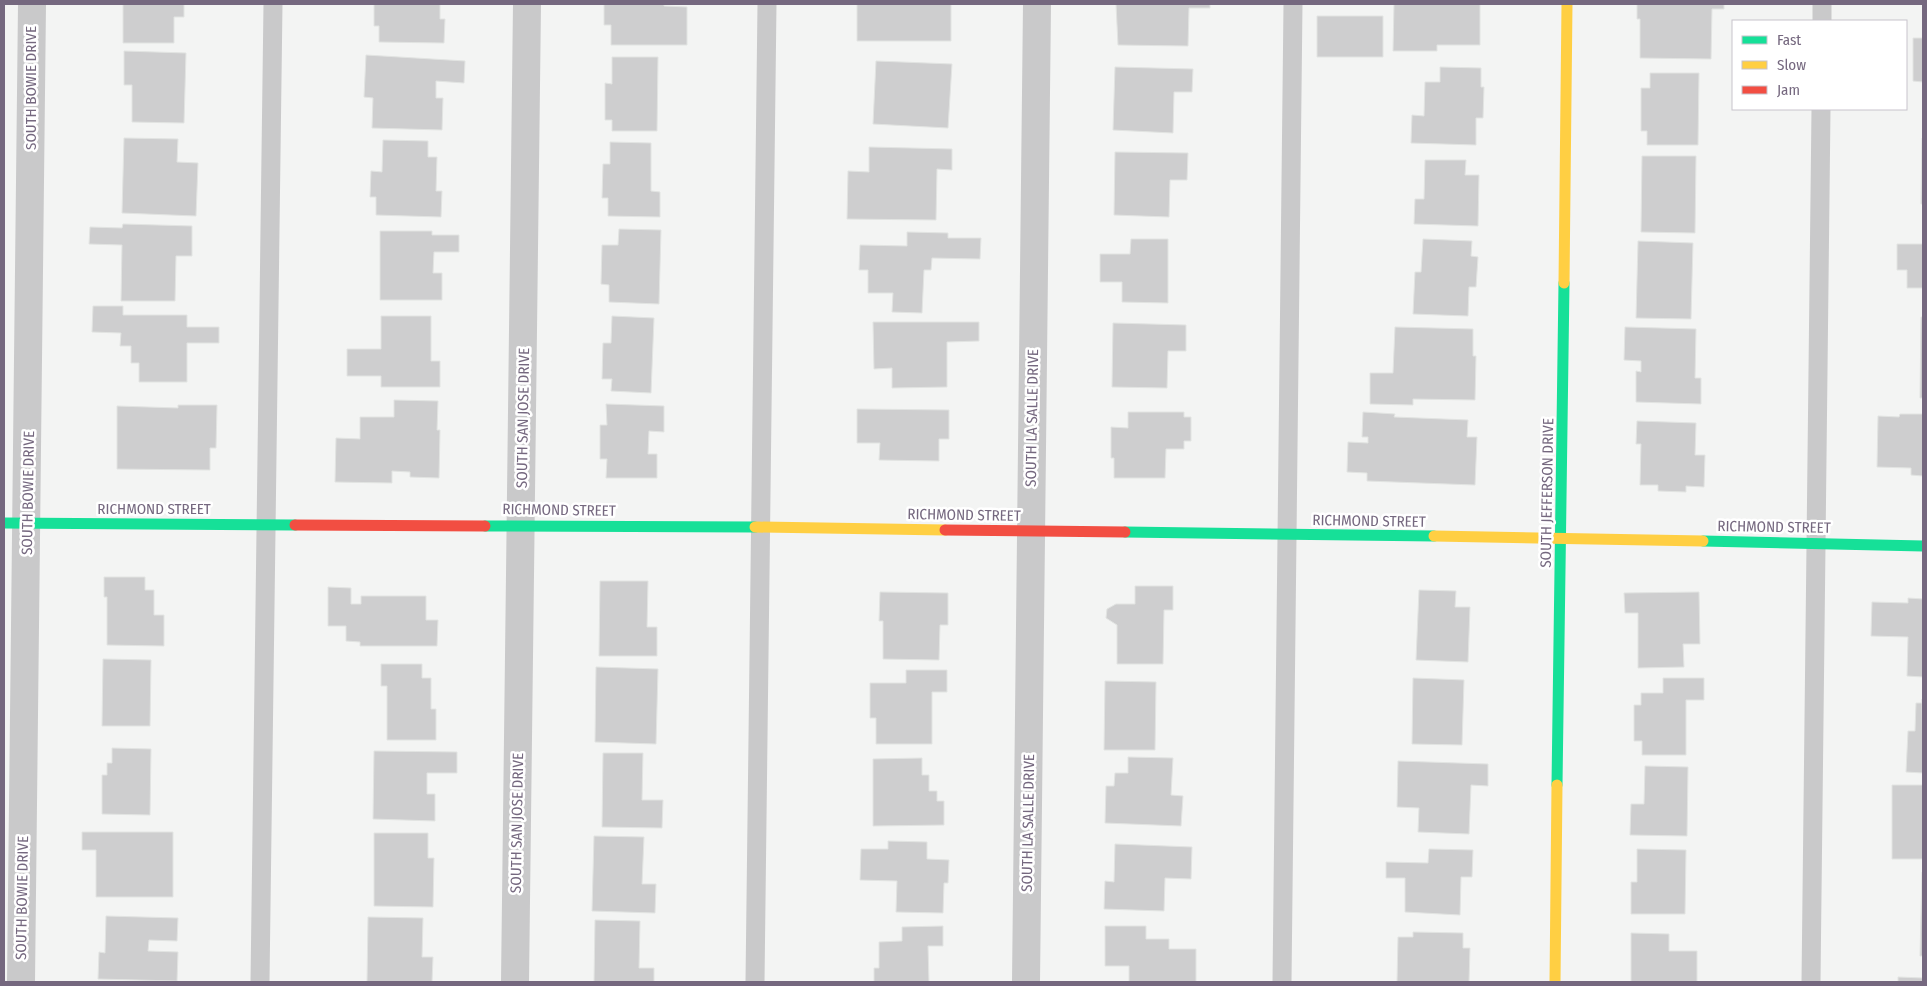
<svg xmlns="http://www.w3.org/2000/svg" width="1927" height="986" font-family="'Fira Sans Condensed',sans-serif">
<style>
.building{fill:#cececf;stroke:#e2e4e2}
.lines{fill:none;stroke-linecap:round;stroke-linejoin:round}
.lane{stroke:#c9c9ca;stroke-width:19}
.street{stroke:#c9c9ca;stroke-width:28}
.fast{stroke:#16e098;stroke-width:11}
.slow{stroke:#ffcf43;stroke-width:11}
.jam{stroke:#f24e42;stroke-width:11}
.labels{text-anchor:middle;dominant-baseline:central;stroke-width:5;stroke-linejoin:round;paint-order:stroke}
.street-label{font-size:15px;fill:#75687f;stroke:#fff}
</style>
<rect width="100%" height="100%" fill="#f3f4f3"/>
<!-- building -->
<path class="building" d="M123,4H184V17H174V43H123Z
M374,4H440V19H445L444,43L379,42V26H374Z
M604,4H664V6L687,7V45H611V25H604Z
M857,4H951V41H857Z
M1116,4H1210V8H1189L1188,46L1118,45Z
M1394,4H1480V45H1437V51H1393Z
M1637,4H1724V9H1712L1711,59L1640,58V19H1637Z
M1317,16H1383V57H1317Z
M1913,38H1923V82L1913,81Z
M124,51L186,53L184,123L132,122V85H124Z
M366,55L465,61L464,83L436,81V98H443L442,130L372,128L373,98L364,97Z
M612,57H658L657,131H612V120H605V83L612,84Z
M876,61L952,64L948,128L873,124Z
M1115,67L1193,69L1192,92H1174L1173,133L1113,130Z
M1440,67L1481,68V87H1484L1483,118H1476V145L1411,143L1412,115L1424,116L1425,82H1440Z
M1650,73H1699L1698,145H1647V131H1641V88H1650Z
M124,138L178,139L177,162L198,163L196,216L122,213Z
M1922,138H1923V204H1921Z
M383,140L428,141V157H437L436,191H442L441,217L376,215V197H370L371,171L382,172Z
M610,142L651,143V191L660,192V217L608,216V198H602L603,164H610Z
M869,147L952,149V170L937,169L936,220L847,219L848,171L869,172Z
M1115,152L1188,153L1187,180H1170L1169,217L1114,215Z
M1642,156H1696L1695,233L1641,232Z
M1425,160H1466L1465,175H1479L1478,226L1414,224L1415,199H1424Z
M123,224L192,226V256H176L175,301H121L122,245L89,244L90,227L122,228Z
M619,229L661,230L659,304L609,302V285L601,284L602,245H618Z
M380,231H432V235H459V252H434L433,273H442V300H380Z
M907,232L948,233V238H981L980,259L932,258L931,270H924L922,313L892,312L893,293H868V270H859L860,245L907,246Z
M1131,239H1168V303L1122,302V282H1100V254H1130Z
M1423,239L1472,241L1471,256L1478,257L1476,287H1469L1468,316L1413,314L1415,272H1421Z
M1638,241L1693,243L1691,319L1636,318Z
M1897,244H1923V288H1907V270H1897Z
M93,306H123V315H187V327H219V343H187V382H139V363H131V346H120L121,333L92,332Z
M381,316H431V361H440V387H381V376H347V349H381Z
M612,316L654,318L651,393L611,391L612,379H602L603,343H611Z
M1921,317H1923V398H1920Z
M873,322H979V341L947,342V387L892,388V368L874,369Z
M1113,323L1186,325V351H1168L1167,388L1112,387Z
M1395,327L1473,329V356H1476L1475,400L1413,399V405L1370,404V373H1393Z
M1625,327L1696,329L1695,378H1701V404L1636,402V371L1641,372V361L1624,360Z
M394,400L438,401L437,430H440L439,478L410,477V472L392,471V483L335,482L336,438L360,439V417H394Z
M606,404L664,406V432L649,431L648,454H657V478H606L607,459H600V425H607Z
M178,405H217L216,448H210V470L117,469V406L178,408Z
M857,409L949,410V439H939V461L879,460L880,443H857Z
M1128,412H1184V417H1191V441H1184V449H1166L1165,478H1114V458H1111V427L1128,428Z
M1363,412L1395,414L1394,417L1468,420L1467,437H1477L1475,485L1367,481V473L1347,472L1348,442L1368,443V437H1362Z
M1900,414H1923V476L1911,475V468L1877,467L1878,416L1899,417Z
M1637,421L1696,423L1695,455H1705L1704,487L1686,486V492L1658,491V485H1640L1641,444H1636Z
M104,577H145V590H154V615H164V646L107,645V597H104Z
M600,581H648L647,627H657V656H599Z
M1135,586H1173V610H1164L1163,664H1117V625L1106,618L1107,609L1116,604H1135Z
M328,587L351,588V604H361V596H426V620H438L437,646H360V642L346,641V626H328Z
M1419,590L1456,591L1455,607H1470L1468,662L1416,660Z
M880,592L948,593V625H940L939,660L883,659V621H879Z
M1699,592L1700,644H1683L1684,667L1638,668V613H1625L1624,593Z
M1908,598L1923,599V677L1907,676L1908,637L1871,636L1872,602L1908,603Z
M103,659L151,660L150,726H102Z
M381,664H422V678H431V709H436V740H387V686H381Z
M596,667L658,669L656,744L595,742Z
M906,670H947V692H932V744H876V718H870V683H906Z
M1413,678L1464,680L1462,745L1412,744Z
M1663,678H1704V700H1686V755H1642V741H1634V705H1641V693H1663Z
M1105,681L1156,682L1155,750H1104Z
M1922,699L1923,773L1906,772L1908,731H1915L1916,703H1922Z
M112,748L151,749L150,815L102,814V775H107V763H112Z
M374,751L457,752V773H427V794H435V821L373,819Z
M603,753H643L642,800H663L662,828L602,827Z
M1128,757L1173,758L1171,795L1183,796L1181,826L1105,823L1106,786H1114L1115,773H1128Z
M922,758V775H929V791H937V801H944V825L873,826V759Z
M1398,761L1488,764V786L1471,785L1469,834L1418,832L1419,808L1397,807Z
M1645,766L1688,767L1687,836L1630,835L1631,804H1644Z
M1892,785H1923V859H1892Z
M82,832H173V897H96V850H82Z
M374,833H428V858H434L433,907L374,906Z
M594,836L644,837L642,884H656L655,913L592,911Z
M888,841L927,842V859L949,860L948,883H944L943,913L896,912L897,881L860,880L861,849H888Z
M1115,844L1192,847L1191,879L1165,878L1164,911L1104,909L1105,881L1114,882Z
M1429,849L1473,850L1472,877H1461L1460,915L1405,912V878H1386V862L1428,863Z
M1637,849L1686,850L1685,914H1631V882H1637Z
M1922,872H1923V956H1920Z
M106,916L178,918L177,941L149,940L148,951L178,952L177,981L98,979L99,952L105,953Z
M368,917L423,918L422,957H433L432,982H367Z
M595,920L640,921L639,968H654V982H594Z
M943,926V946H928L929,982H874V968H879V942L902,941V927Z
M1105,926H1146V939H1169V949H1196V982H1129V966H1105Z
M1413,932L1463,933V948H1470L1469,982H1397L1398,937H1413Z
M1631,933L1669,934V951H1697V982H1631Z
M1898,977L1923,978V982H1898Z"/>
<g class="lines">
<!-- lane -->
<path class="lane" d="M1822,21V4
M260,982L273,4
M755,982L767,4
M1282,982L1293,4
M1811,982L1821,109"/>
<!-- street -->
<path class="street" d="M21,982L32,4
M515,982L527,4
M1026,982L1037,4"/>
<!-- fast -->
<path class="fast" d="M4,523L295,525
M485,526L755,527
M1125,532L1434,536
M1703,541L1923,546
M1557,785L1564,283"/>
<!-- slow -->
<path class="slow" d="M1564,283L1567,4
M755,527L945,530
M1434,536L1703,541
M1555,982L1557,785"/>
<!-- jam -->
<path class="jam" d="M295,525L485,526
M945,530L1125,532"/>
</g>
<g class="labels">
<!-- street labels -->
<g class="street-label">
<text transform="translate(31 88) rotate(-90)">SOUTH BOWIE DRIVE</text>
<text transform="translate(523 418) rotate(-89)">SOUTH SAN JOSE DRIVE</text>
<text transform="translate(1032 418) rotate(-89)">SOUTH LA SALLE DRIVE</text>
<text transform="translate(28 493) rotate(-89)">SOUTH BOWIE DRIVE</text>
<text transform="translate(1547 493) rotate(-89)">SOUTH JEFFERSON DRIVE</text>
<text x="154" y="509">RICHMOND STREET</text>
<text transform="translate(559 510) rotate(1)">RICHMOND STREET</text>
<text transform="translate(964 515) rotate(1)">RICHMOND STREET</text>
<text transform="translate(1369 521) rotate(1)">RICHMOND STREET</text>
<text transform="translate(1774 527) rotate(1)">RICHMOND STREET</text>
<text transform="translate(517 823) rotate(-89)">SOUTH SAN JOSE DRIVE</text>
<text transform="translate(1028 823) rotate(-89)">SOUTH LA SALLE DRIVE</text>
<text transform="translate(22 898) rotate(-89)">SOUTH BOWIE DRIVE</text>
</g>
</g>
<!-- border -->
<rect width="1927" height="986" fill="none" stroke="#75687f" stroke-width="10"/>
<!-- legend -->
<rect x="1732" y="20" width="175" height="90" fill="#ffffff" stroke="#c8c3cc"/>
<rect x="1742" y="36" width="25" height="8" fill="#16e098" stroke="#c8c3cc"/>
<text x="1777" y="45" font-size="15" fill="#75687f">Fast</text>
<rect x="1742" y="61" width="25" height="8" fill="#ffcf43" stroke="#c8c3cc"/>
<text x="1777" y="70" font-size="15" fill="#75687f">Slow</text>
<rect x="1742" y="86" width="25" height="8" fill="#f24e42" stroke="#c8c3cc"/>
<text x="1777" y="95" font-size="15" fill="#75687f">Jam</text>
</svg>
